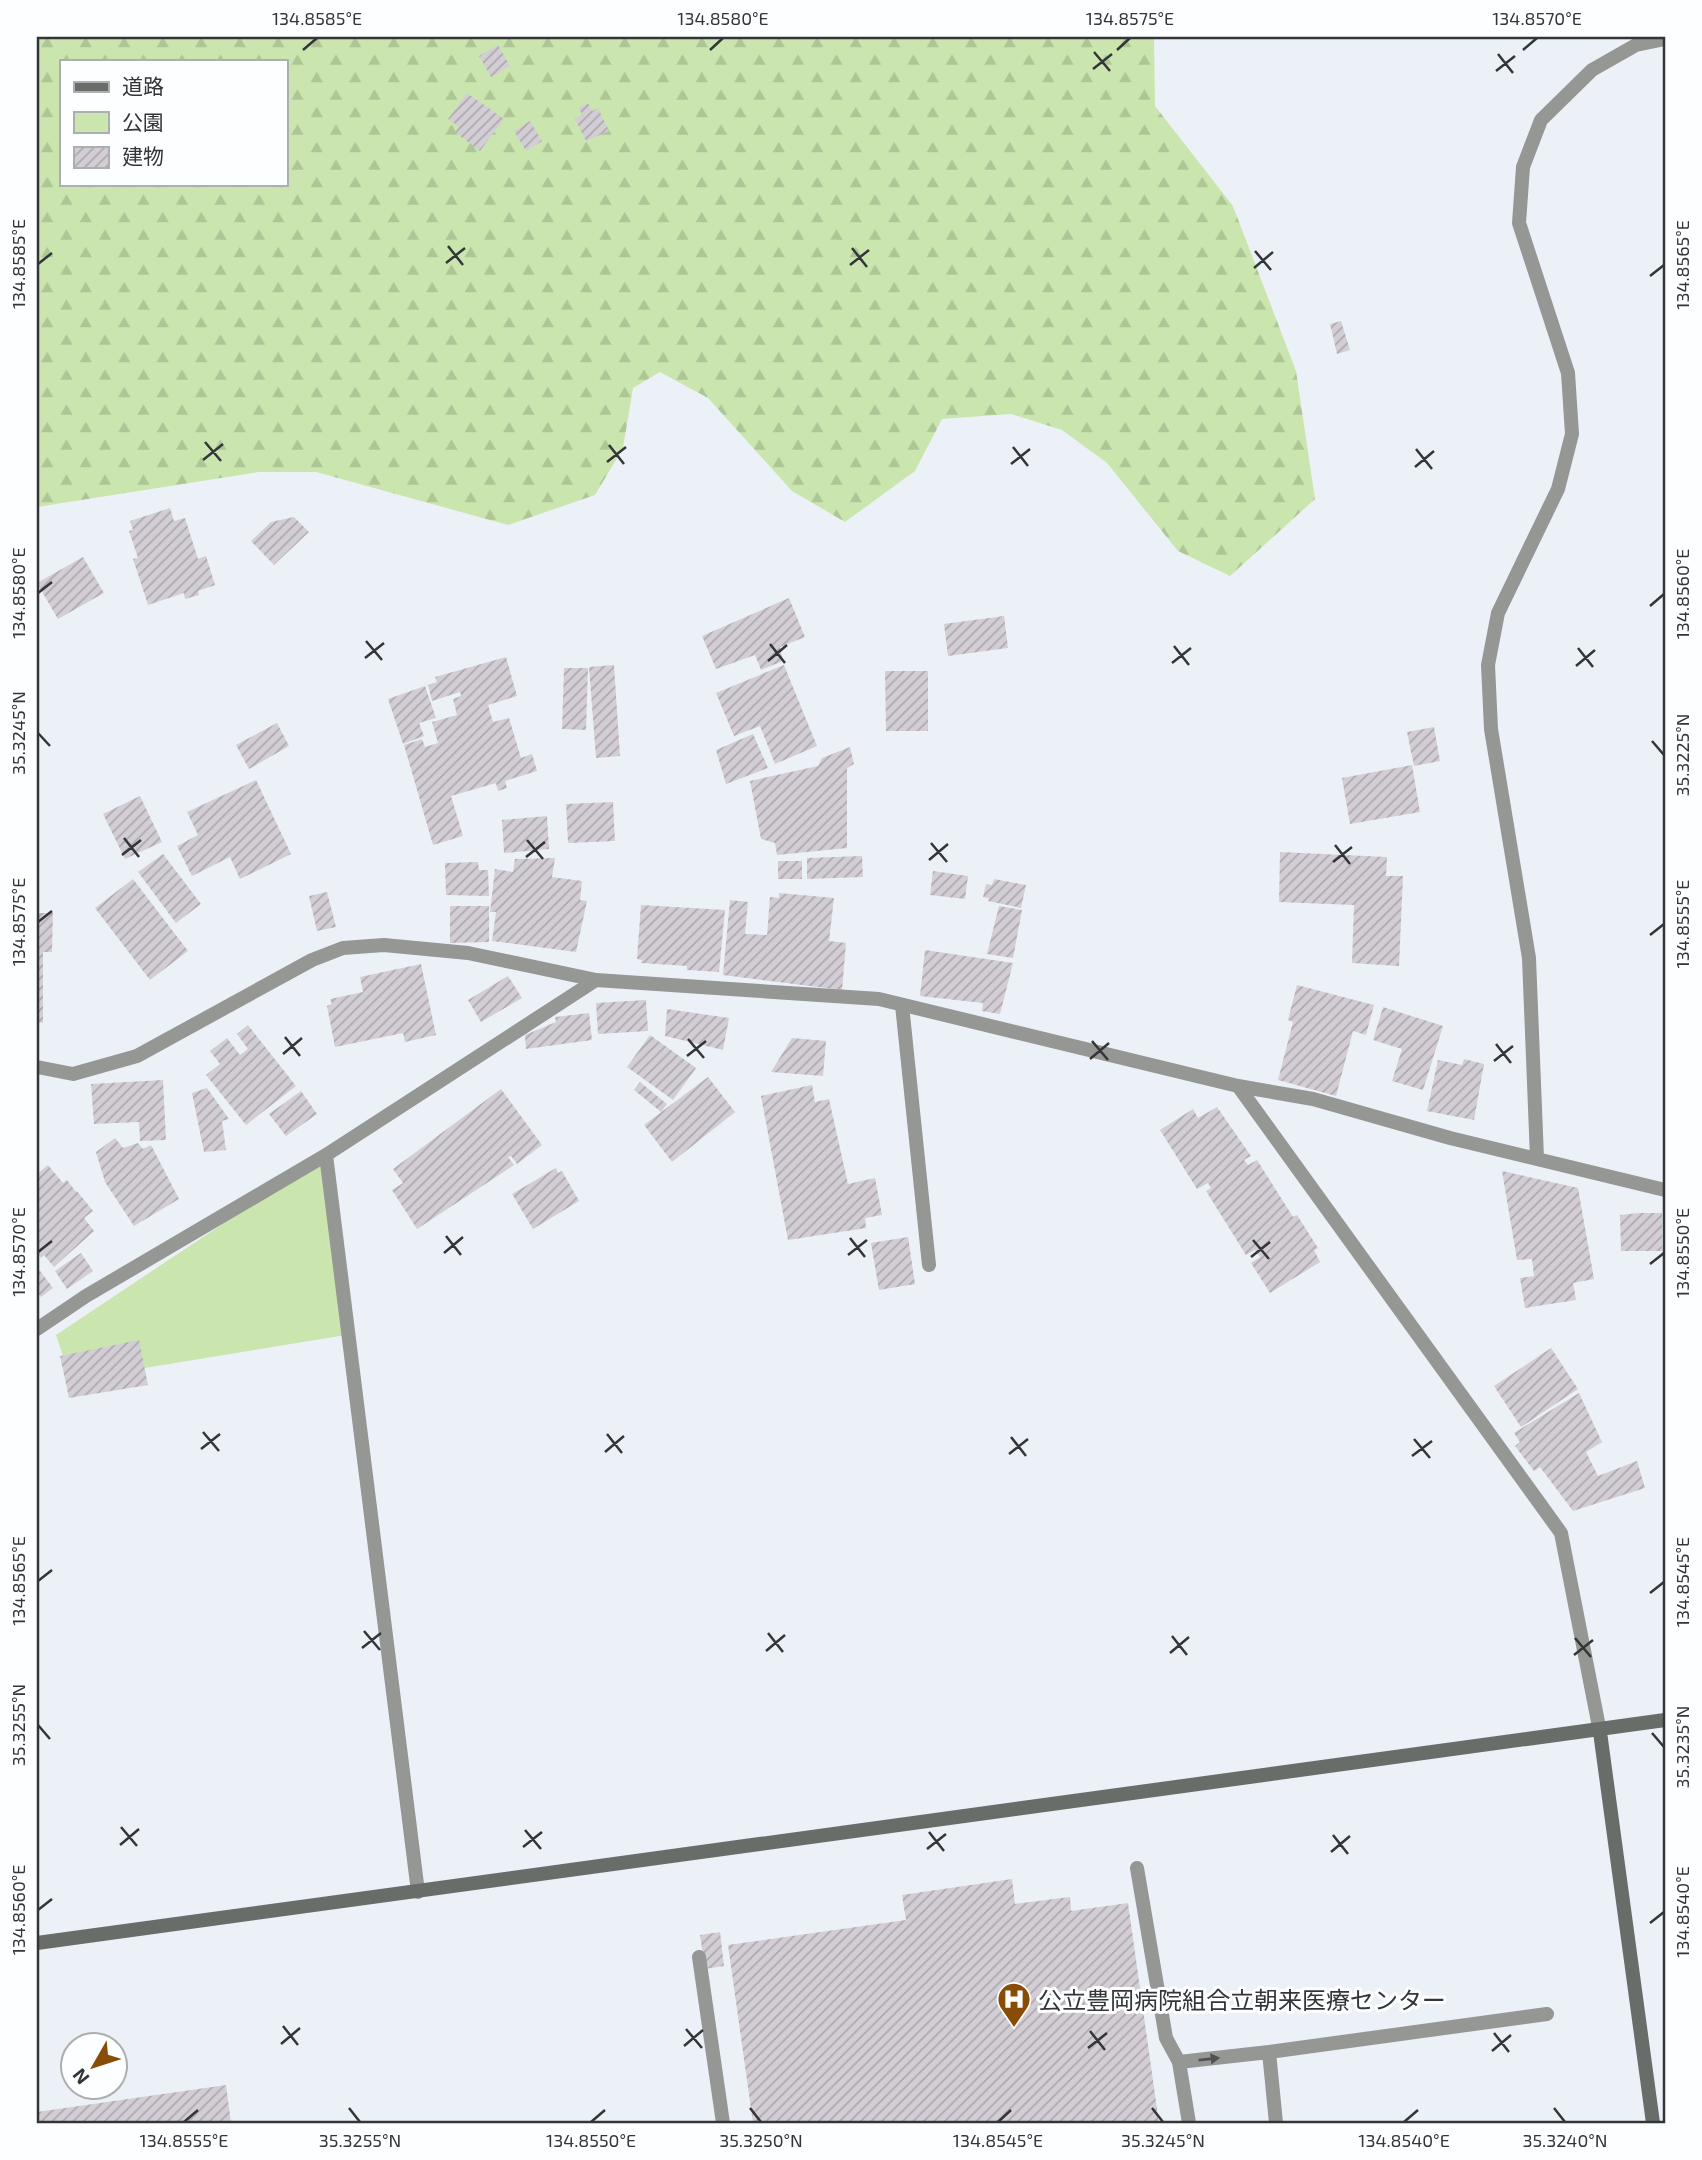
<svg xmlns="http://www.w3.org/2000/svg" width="1702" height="2160" font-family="'Exo 2','Noto Sans JP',sans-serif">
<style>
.green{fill:#cae6ae}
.forest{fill:url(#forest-firs);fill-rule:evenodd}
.building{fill:url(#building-hatch)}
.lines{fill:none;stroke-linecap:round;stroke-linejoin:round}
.lane{stroke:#959794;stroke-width:14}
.street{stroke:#959794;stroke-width:14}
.secondary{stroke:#696d69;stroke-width:14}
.oneway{fill:#505254}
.ticks{fill:none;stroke:#333538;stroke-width:2.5}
.labels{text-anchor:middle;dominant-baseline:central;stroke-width:6;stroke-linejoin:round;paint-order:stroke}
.poi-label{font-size:24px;fill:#333538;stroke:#fdfeff;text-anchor:start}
.neatline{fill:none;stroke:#333538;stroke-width:2.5}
.ticks-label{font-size:18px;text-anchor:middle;fill:#333538}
</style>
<defs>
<pattern id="forest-firs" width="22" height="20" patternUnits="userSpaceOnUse" patternTransform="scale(1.75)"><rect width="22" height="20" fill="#cae6ae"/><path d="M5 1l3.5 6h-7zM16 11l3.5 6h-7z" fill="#aec696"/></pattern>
<pattern id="building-hatch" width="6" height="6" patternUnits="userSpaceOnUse" patternTransform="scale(1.75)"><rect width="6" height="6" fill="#d3ced5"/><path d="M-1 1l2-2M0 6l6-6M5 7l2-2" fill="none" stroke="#aca8ae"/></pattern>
</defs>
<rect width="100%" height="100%" fill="#ecf1f8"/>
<!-- green -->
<path class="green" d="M326,1155L346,1335L71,1380L56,1335Z"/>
<!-- forest -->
<path class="forest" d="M37,37H1154L1155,106L1233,206L1296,371L1315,499L1230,576L1178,551L1107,463L1062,430L1011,414L942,419L915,471L845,522L792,491L708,398L660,372L633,388L623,448L595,495L508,525L316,472H259L37,507ZM61,61H285V184H61Z"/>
<!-- building -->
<path class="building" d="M498,45L510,66L491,77L479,56Z
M467,93L504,119L480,151L455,132L459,127L448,119Z
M588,103L592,111L598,108L609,131L586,141L575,119L582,115L579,108Z
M530,121L542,141L526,151L514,131Z
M1341,321L1350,350L1337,354L1330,324Z
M170,508L174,521L185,518L198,559L206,556L215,585L198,591L199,595L185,599L184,593L148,605L133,559L138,558L129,531L133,530L130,521Z
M294,517L309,532L274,565L251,541L271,522Z
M83,557L104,593L58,619L37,583Z
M789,598L805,637L780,647L783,661L761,670L755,655L716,669L702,636Z
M1004,616L1008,648L948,656L944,624Z
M506,657L517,696L488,705L493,722L509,718L521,758L532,754L537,771L505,781L507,788L498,791L496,783L451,796L463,836L433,845L404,745L422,739L425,747L438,743L432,722L457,715L453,699L461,696L460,692L432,701L428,685L437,682L435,677Z
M614,665L620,756L596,758L589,667Z
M784,665L817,746L775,764L760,726L734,736L716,693Z
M564,668H588L586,730L562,729Z
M885,671H928V731H886Z
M425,686L436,718L419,723L424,736L403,744L388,699Z
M277,723L289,746L249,769L236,745Z
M1434,727L1440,761L1414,766L1407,732Z
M753,734L768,768L726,784L716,750Z
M850,747L854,764L847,768V848L777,855L775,843L761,839L750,781L818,766L822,758Z
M1412,765L1420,812L1350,824L1342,778Z
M256,780L291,854L240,879L230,857L192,876L177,846L198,835L187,812Z
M140,796L162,842L125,859L103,814Z
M613,802L615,841L568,843L566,804Z
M547,816L549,849L504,853L502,820Z
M1280,852L1387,857L1386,876H1403L1399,966L1352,963L1354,905L1279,902Z
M163,854L201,904L176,923L138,872Z
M862,856L863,877L807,879V858Z
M555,858L552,877L582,881L580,900L587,901L576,952L492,941L496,912H490L495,869L513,872L515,859Z
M778,861H802V879H778Z
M478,862L479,870H488L489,896L446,895L445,863Z
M933,871L968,876L965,899L930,895Z
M133,879L188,951L150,980L95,908Z
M994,879L1026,885L1021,908L988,901L989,898L983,897L986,884L992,885Z
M327,892L336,927L317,931L309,896Z
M779,893L834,898L829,941L846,943L842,990L723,975L730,900L748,902L745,934L767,935L770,897L779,898Z
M641,905L725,910L719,972L687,970V966L641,963L642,960L637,959Z
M450,906H489V942L450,943Z
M999,906L1022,910L1013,958L987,954Z
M37,913H53L52,952H43V1023L37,1022Z
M925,950L1013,963L1000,1014L982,1011L983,1003L920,996Z
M421,964L436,1035L405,1042L403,1033L335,1047L327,1006L332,1004L330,999L363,992L360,977Z
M508,976L522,998L481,1022L468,1000Z
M1297,985L1374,1005L1366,1035L1353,1031L1336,1096L1278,1080L1293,1022L1288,1020Z
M646,1000L648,1031L598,1034L596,1003Z
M1383,1007L1443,1026L1423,1090L1392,1081L1402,1049L1373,1040Z
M667,1009L729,1018L723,1050L665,1036Z
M589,1013L592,1040L526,1049L525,1035L556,1022L555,1017Z
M248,1025L296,1086L246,1125L206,1075L220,1064L210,1051L227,1038L240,1055L248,1049L237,1034Z
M650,1035L696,1068L673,1100L627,1067Z
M792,1038L826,1041L823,1076L771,1072Z
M1464,1059L1484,1064L1474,1120L1427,1111L1438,1060L1462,1065Z
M708,1077L735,1112L672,1162L644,1125Z
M163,1080L166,1140L140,1141L139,1122L94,1124L91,1084Z
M640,1082L667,1104L661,1112L634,1090Z
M812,1085L815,1102L829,1099L848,1184L875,1178L882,1215L865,1218L866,1228L788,1240L761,1096Z
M207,1088L229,1119L222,1121L226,1150L204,1152L192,1093Z
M501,1089L542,1145L517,1164L511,1156L508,1157L514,1165L417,1229L392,1190L403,1183L393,1169Z
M301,1091L317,1114L286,1136L269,1114Z
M1217,1107L1251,1156L1244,1160L1248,1165L1257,1160L1293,1217L1297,1215L1318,1248L1314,1250L1320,1262L1270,1293L1251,1263L1260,1257L1255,1250L1246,1255L1206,1191L1211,1188L1208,1183L1197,1189L1160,1130L1193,1109L1198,1118Z
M115,1138L123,1148L138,1143L143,1149L151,1145L179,1199L134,1226L105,1182L96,1152Z
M48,1165L63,1183L67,1180L76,1192L77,1191L93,1211L84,1218L94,1231L54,1267L44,1255L41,1258L37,1252V1174Z
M556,1168L558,1173L562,1171L579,1201L533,1229L512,1194Z
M1502,1171L1578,1188L1594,1279L1573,1283L1576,1300L1525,1308L1520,1278L1534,1276L1532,1259L1517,1260Z
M1639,1213H1662V1251H1621L1620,1215Z
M908,1237L915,1284L879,1290L871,1243Z
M81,1253L93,1271L67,1289L55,1271Z
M37,1267L53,1288L41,1297L37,1292Z
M139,1340L148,1385L69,1398L60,1356Z
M1551,1348L1578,1389L1521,1427L1494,1386Z
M1579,1393L1602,1442L1586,1452L1598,1476L1637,1461L1645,1488L1573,1511L1540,1467L1534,1471L1515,1446L1520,1442L1514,1433Z
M1012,1879L1015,1904L1070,1897L1071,1911L1128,1903L1159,2123H753L728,1945L906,1920L902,1895Z
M720,1932L724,1966L705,1969L700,1935Z
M226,2085L231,2123H37V2112Z"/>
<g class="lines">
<!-- lane -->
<path class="lane" d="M1137,1868L1166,2038L1179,2062
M699,1957L723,2123
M1269,2052L1547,2014
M1189,2123L1179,2062L1269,2052L1276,2123"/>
<!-- street -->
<path class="street" d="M902,1005L929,1265
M37,1067L73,1074L137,1056L312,960L343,948L384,945L468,953L596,980L879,999L1238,1086L1313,1099L1450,1138L1665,1190
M1238,1086L1561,1533L1600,1732
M326,1155L418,1892
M1537,1158L1529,958L1491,729L1488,665L1498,613L1558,489L1572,434L1568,373L1519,223L1523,167L1541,120L1592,70L1636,45L1665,39
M37,1329L86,1296L326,1155L596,980"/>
<!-- secondary -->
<path class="secondary" d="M1600,1732L1653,2123
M37,1943L1665,1720"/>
</g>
<!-- one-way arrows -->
<defs><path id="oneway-solid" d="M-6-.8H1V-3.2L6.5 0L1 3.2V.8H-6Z" transform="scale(1.75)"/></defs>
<use class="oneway" href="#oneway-solid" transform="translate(1209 2059) rotate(-6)"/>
<!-- ticks -->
<path class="ticks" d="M303,50L317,38M710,50L723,38M1117,50L1130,38M1523,50L1537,38M1094,52L1110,71M1498,54L1513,73M1093,69L1112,54M1496,71L1515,56M448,246L463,265M852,248L867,267M1255,251L1271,270M446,263L465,248M38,264L52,253M850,265L869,250M1254,268L1273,252M1650,276L1664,265M205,442L221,461M609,445L624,464M1013,447L1028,466M1416,449L1432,469M203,460L223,444M607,462L626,447M1011,464L1030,449M1415,467L1434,451M38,593L52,582M1650,606L1664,594M366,641L382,660M770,644L785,663M1174,646L1189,665M1578,648L1593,667M365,658L384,643M768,661L787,645M1172,663L1191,648M1576,666L1595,650M38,733L50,746M1652,741L1664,755M124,838L139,857M527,840L543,859M931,843L947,862M1335,845L1350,864M122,855L141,840M526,857L545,842M929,860L948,844M1333,862L1352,847M38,922L52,911M1650,935L1664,924M285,1037L300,1056M688,1039L704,1058M1092,1041L1108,1060M1496,1044L1511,1063M283,1054L302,1038M687,1056L706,1041M1090,1059L1109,1043M1494,1061L1513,1046M446,1236L461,1255M850,1238L865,1257M1253,1240L1269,1259M38,1252L52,1241M444,1253L463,1237M848,1255L867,1240M1251,1257L1270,1242M1650,1264L1664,1253M203,1432L219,1451M607,1434L622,1453M1011,1437L1026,1456M1414,1439L1430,1458M201,1449L220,1434M605,1452L624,1436M1009,1454L1028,1439M1412,1456L1432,1441M38,1581L52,1570M1650,1593L1664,1582M364,1631L380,1650M768,1633L783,1652M1172,1636L1187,1655M1575,1638L1591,1657M362,1648L381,1633M766,1651L785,1635M1170,1653L1189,1637M1574,1655L1593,1640M38,1725L50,1739M1652,1733L1664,1747M121,1827L137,1846M525,1830L541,1849M929,1832L944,1851M1333,1835L1348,1854M120,1845L139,1829M523,1847L542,1832M927,1849L946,1834M1331,1852L1350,1836M38,1910L52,1899M1650,1923L1664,1912M283,2026L298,2045M686,2029L702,2048M1090,2031L1105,2050M1494,2033L1509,2052M281,2044L300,2028M684,2046L703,2030M1088,2048L1107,2033M1492,2051L1511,2035M349,2108L360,2122M750,2108L761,2122M1152,2108L1163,2122M1554,2108L1565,2122M184,2122L198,2110M591,2122L605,2110M998,2122L1011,2110M1404,2122L1418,2110"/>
<!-- icons -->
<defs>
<symbol id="hospital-pin" viewBox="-11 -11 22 30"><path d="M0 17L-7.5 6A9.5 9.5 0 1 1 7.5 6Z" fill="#884c07" stroke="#fdfeff"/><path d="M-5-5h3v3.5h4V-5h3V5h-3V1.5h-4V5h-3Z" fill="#fff"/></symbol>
</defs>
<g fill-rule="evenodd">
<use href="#hospital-pin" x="995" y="1980" width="38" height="52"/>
</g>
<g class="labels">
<!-- poi labels -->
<g class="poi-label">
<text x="1038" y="1999">公立豊岡病院組合立朝来医療センター</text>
</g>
</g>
<!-- border -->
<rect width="1702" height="2160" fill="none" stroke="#fdfeff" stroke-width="77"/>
<!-- legend -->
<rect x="60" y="60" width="228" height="126" fill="#fdfeff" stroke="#acaeaf" stroke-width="2"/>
<rect x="74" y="82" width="35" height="10" fill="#696d69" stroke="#acaeaf" stroke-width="2"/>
<text x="122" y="94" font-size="21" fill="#333538">道路</text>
<rect x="74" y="112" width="35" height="21" fill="#cae6ae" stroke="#acaeaf" stroke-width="2"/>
<text x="122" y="130" font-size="21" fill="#333538">公園</text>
<rect x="74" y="147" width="35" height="21" fill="url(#building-hatch)" stroke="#acaeaf" stroke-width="2"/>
<text x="122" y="164" font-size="21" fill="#333538">建物</text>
<!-- north arrow -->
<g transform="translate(94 2066) rotate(231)"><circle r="33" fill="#fdfeff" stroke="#acaeaf" stroke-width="2"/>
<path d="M0-5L12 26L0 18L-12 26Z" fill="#884c07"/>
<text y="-10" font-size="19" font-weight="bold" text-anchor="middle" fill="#333538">N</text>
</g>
<rect x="38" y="38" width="1626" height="2084" class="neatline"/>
<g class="ticks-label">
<text x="317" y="25">134.8585°E</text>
<text x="723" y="25">134.8580°E</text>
<text x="1130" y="25">134.8575°E</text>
<text x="1537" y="25">134.8570°E</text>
<text transform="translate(19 264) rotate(-90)" y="6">134.8585°E</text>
<text transform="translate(1683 265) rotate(-90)" y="6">134.8565°E</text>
<text transform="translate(19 593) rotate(-90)" y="6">134.8580°E</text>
<text transform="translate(1683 594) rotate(-90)" y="6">134.8560°E</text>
<text transform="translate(19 733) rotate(-90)" y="6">35.3245°N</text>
<text transform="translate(1683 755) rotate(-90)" y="6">35.3225°N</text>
<text transform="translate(19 922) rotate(-90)" y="6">134.8575°E</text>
<text transform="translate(1683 924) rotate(-90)" y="6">134.8555°E</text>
<text transform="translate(19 1252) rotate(-90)" y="6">134.8570°E</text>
<text transform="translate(1683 1253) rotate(-90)" y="6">134.8550°E</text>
<text transform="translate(19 1581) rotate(-90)" y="6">134.8565°E</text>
<text transform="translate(1683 1582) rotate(-90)" y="6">134.8545°E</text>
<text transform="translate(19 1725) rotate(-90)" y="6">35.3255°N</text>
<text transform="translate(1683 1747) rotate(-90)" y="6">35.3235°N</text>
<text transform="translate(19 1910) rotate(-90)" y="6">134.8560°E</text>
<text transform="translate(1683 1912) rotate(-90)" y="6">134.8540°E</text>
<text x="184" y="2147">134.8555°E</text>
<text x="360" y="2147">35.3255°N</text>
<text x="591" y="2147">134.8550°E</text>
<text x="761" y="2147">35.3250°N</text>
<text x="998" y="2147">134.8545°E</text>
<text x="1163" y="2147">35.3245°N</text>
<text x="1404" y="2147">134.8540°E</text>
<text x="1565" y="2147">35.3240°N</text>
</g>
</svg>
